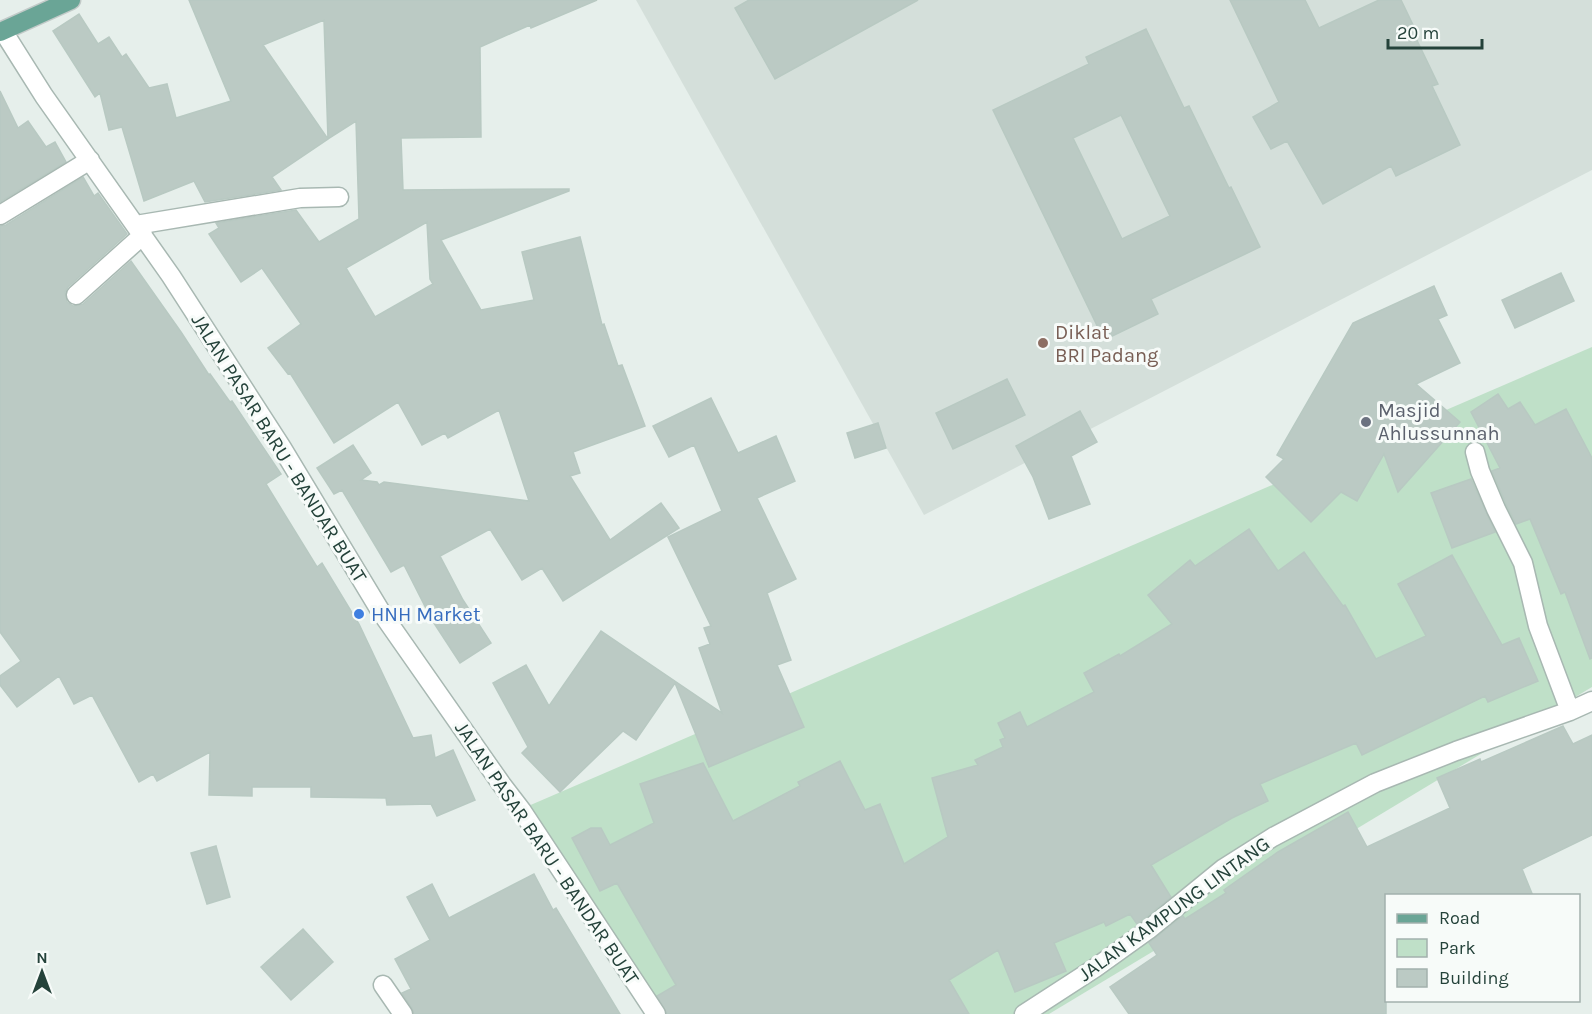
<svg xmlns="http://www.w3.org/2000/svg" width="1592" height="1014" font-family="Karla,sans-serif">
<style>
.built{fill:#d4dfda}
.green{fill:#bfe0c8}
.building{fill:#bbcac4;stroke:#b8c9c2;stroke-width:1.5;fill-rule:evenodd}
.lines{fill:none;stroke-linecap:round;stroke-linejoin:round}
.minor-casing{stroke:#a8b8b2;stroke-width:21}
.major-casing{stroke:#c2cac8;stroke-width:21}
.minor{stroke:#fff;stroke-width:18}
.major{stroke:#6aa596;stroke-width:18}
.education-dot{fill:#8d6e63;stroke:#f7fbf9;stroke-width:2}
.worship-dot{fill:#6b7280;stroke:#f7fbf9;stroke-width:2}
.shop-dot{fill:#3f7fe0;stroke:#f7fbf9;stroke-width:2}
.labels{text-anchor:middle;dominant-baseline:central;stroke-width:6;stroke-linejoin:round;paint-order:stroke}
.education-label{font-size:20px;fill:#785e54;stroke:#f7fbf9;text-anchor:start}
.worship-label{font-size:20px;fill:#5b616d;stroke:#f7fbf9;text-anchor:start}
.street-label{font-size:20px;fill:#24423a;stroke:#f7fbf9}
.shop-label{font-size:20px;fill:#366cbe;stroke:#f7fbf9;text-anchor:start}
</style>
<rect width="100%" height="100%" fill="#e6efeb"/>
<!-- built -->
<path class="built" d="M636,0H1592V170L924,515Z"/>
<!-- green -->
<path class="green" d="M1592,347V687L1049,1014H644L519,810Z"/>
<!-- building -->
<path class="building" d="M189,0H597L531,28L530,25L480,47L481,137L401,138L403,190L569,189V191L441,240L481,310L534,300L522,252L580,237L602,325L604,324L618,366L622,365L645,426L573,452L580,473L570,476L610,540L661,503L679,528L563,601L542,568L522,580L490,529L440,556L463,600L491,643L460,663L432,620L404,565L391,572L342,490L334,494L317,468L353,445L371,473L361,480L377,482L379,485L384,482L529,501L499,410L448,438L445,433L422,445L398,402L334,443L290,373L288,374L268,348L301,324L262,268L241,282L209,234L219,228L216,223L296,210L319,242L359,219L356,121L328,139L324,20L263,45L328,139L272,177L281,190L205,202L194,181L144,201L122,127L109,130L100,93L95,97L53,31L79,14L98,44L109,37L122,57L126,54L149,88L167,84L176,118L231,101ZM427,222L430,279L433,284L375,317L346,268Z
M749,0H918L775,79L735,8Z
M1230,0H1305L1319,28L1379,0H1401L1415,29L1412,30L1438,84L1432,86L1460,145L1396,176L1391,166L1323,204L1287,141L1271,149L1253,117L1279,102Z
M1146,29L1184,108L1189,106L1229,188L1231,187L1260,247L1151,299L1158,314L1104,340L993,110L1089,64L1086,57ZM1121,115L1170,216L1122,239L1073,138Z
M0,91L18,128L28,121L46,147L55,142L66,162L0,202Z
M83,177L94,196L98,193L127,234L68,287L65,292L67,302L73,306L83,304L131,261L181,332L209,375L210,374L230,402L232,401L281,474L266,484L317,567L322,563L359,624L413,738L431,735L435,758L453,750L475,800L437,816L431,804L387,805L386,798L311,797V787H252V796L209,795L210,752L157,781L153,774L139,782L92,695L74,704L59,676L17,707L0,685V676L21,661L0,632V226L6,225Z
M1561,273L1574,301L1515,328L1502,300Z
M1434,286L1447,315L1438,319L1460,363L1416,384L1460,422L1398,492L1384,454L1357,501L1341,492L1311,522L1266,477L1284,459L1277,455L1353,323Z
M1007,379L1025,415L953,449L936,413Z
M1498,394L1508,409L1520,402L1535,425L1566,409L1592,458V658L1590,659L1565,592L1561,594L1530,519L1516,524L1506,504L1492,471L1500,468L1471,412Z
M711,398L738,453L776,436L795,481L757,498L796,579L767,593L791,660L777,665L804,727L709,767L675,683L636,740L623,731L560,792L522,753L528,747L493,683L526,665L549,706L601,631L722,713L699,648L710,644L704,628L711,626L668,537L722,511L694,445L669,457L653,426Z
M1080,411L1097,442L1071,456L1090,504L1049,519L1033,477L1016,446Z
M878,423L886,448L855,458L847,433Z
M1471,479L1495,532L1452,548L1431,493Z
M1249,529L1278,571L1304,552L1343,606L1345,605L1376,659L1426,636L1398,584L1452,555L1502,645L1519,638L1538,681L1488,702L1485,696L1362,755L1356,743L1260,784L1268,801L1232,818L1151,865L1171,897L1141,921L1137,924L1130,914L1106,926L1104,922L1054,943L1066,971L1015,992L998,950L949,980L969,1014H667L657,996L676,985L617,883L600,891L572,838L591,828H601L610,845L654,823L640,784L703,763L733,821L800,786L798,782L840,761L865,810L880,804L904,864L948,837L932,778L978,765L975,760L1003,747L1000,740L1005,738L998,723L1020,712L1027,727L1094,692L1084,673L1119,654L1120,656L1172,624L1148,595L1190,560L1195,566Z
M1563,726L1573,744L1592,735V835L1522,869L1533,896H1386V1014H1129L1110,987L1157,955L1149,943L1183,916L1185,919L1226,893L1224,890L1278,852L1348,812L1367,847L1450,808L1437,778L1480,759L1481,762Z
M216,846L230,897L207,904L191,853Z
M534,874L553,910L556,908L620,1014H414L412,1008L402,993L411,989L395,959L430,940L407,897L432,884L449,918Z
M303,929L333,962L291,1000L261,967Z"/>
<g class="lines">
<defs>
<path id="minor" d="M3,31L44,96L171,276L282,448L381,612L502,785L522,811L656,1014
M0,215L90,160
M136,225L300,198L339,197
M76,295L143,235
M1475,452L1480,471L1496,509L1523,563L1538,626L1570,711
M383,985L403,1014
M1024,1014L1095,968L1148,930L1224,868L1273,837L1375,783L1456,751L1570,711L1592,701"/>
<path id="major" d="M0,32L71,0"/>
</defs>
<!-- minor casing -->
<use href="#minor" class="minor-casing"/>
<!-- major casing -->
<use href="#major" class="major-casing"/>
<!-- minor -->
<use href="#minor" class="minor"/>
<!-- major -->
<use href="#major" class="major"/>
</g>
<!-- markers -->
<circle class="education-dot" cx="1043" cy="343" r="6"/>
<circle class="worship-dot" cx="1366" cy="422" r="6"/>
<circle class="shop-dot" cx="359" cy="614" r="6"/>
<g class="labels">
<!-- education labels -->
<g class="education-label">
<text x="1055" y="332">Diklat<tspan x="1055" dy="23">BRI Padang</tspan></text>
</g>
<!-- worship labels -->
<g class="worship-label">
<text x="1378" y="410">Masjid<tspan x="1378" dy="23">Ahlussunnah</tspan></text>
</g>
<!-- street labels -->
<g class="street-label">
<text transform="translate(279 448) rotate(58)">JALAN PASAR BARU - BANDAR BUAT</text>
<text transform="translate(547 853) rotate(56)">JALAN PASAR BARU - BANDAR BUAT</text>
<text transform="translate(1174 909) rotate(-36)">JALAN KAMPUNG LINTANG</text>
</g>
<!-- shop labels -->
<g class="shop-label">
<text x="371" y="614">HNH Market</text>
</g>
</g>
<!-- legend -->
<rect x="1385" y="894" width="195" height="108" fill="#f7fbf9" stroke="#a3b1ad" stroke-width="1.5"/>
<rect x="1397" y="914" width="30" height="9" fill="#6aa596" stroke="#a3b1ad" stroke-width="1.5"/>
<text x="1439" y="924" font-size="18" fill="#24423a">Road</text>
<rect x="1397" y="939" width="30" height="18" fill="#bfe0c8" stroke="#a3b1ad" stroke-width="1.5"/>
<text x="1439" y="954" font-size="18" fill="#24423a">Park</text>
<rect x="1397" y="969" width="30" height="18" fill="#bbcac4" stroke="#a3b1ad" stroke-width="1.5"/>
<text x="1439" y="984" font-size="18" fill="#24423a">Building</text>
<!-- north arrow -->
<g transform="translate(42 972)" stroke="#f7fbf9" stroke-width="4.5" paint-order="stroke">
<path d="M0-4.5L10 22L0 15L-10 22Z" fill="#24423a"/>
<text y="-9" font-size="16" font-weight="bold" text-anchor="middle" fill="#24423a">N</text>
</g>
<!-- scale -->
<path d="M1388 39v9h94v-9" fill="none" stroke="#24423a" stroke-width="3"/>
<text x="1397" y="39" font-size="18" fill="#24423a" stroke="#f7fbf9" stroke-width="4.5" paint-order="stroke">20 m</text>
</svg>
